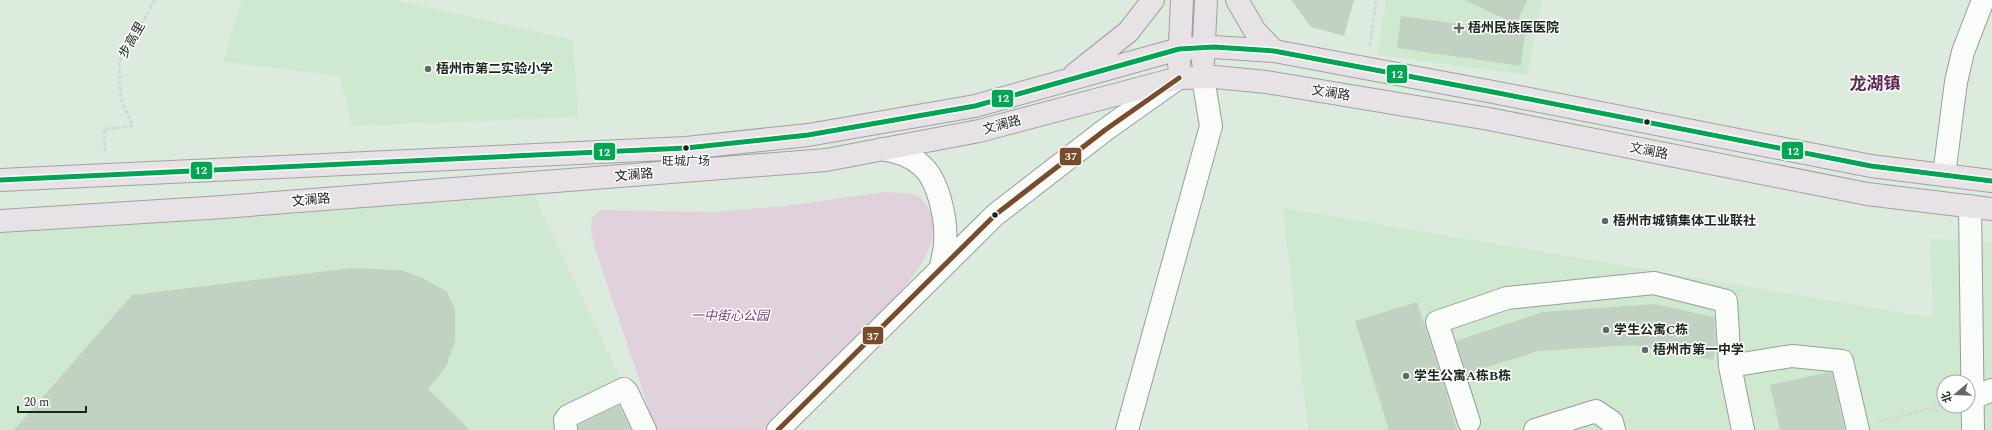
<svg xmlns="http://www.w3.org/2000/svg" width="1992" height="430" font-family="Spectral,'Noto Sans SC',serif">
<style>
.built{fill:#cfe9d1;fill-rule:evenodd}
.green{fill:#e0d1dd}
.building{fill:#c1d2c2}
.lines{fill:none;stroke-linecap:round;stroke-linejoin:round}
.minor-casing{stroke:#949f95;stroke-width:24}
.major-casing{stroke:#a39fa2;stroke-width:24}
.path{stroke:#d3d7d3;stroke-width:2.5;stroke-dasharray:4 2;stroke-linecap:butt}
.minor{stroke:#fafcfa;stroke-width:22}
.major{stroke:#e7e2e6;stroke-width:22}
.bus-1-casing{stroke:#fff;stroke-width:8}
.bus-2-casing{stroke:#fff;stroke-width:8}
.bus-1{stroke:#00a651;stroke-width:5}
.bus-2{stroke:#7a4b2a;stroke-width:5}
.poi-dot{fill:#5e6a5f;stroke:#fff;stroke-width:1.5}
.bus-dot{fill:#1a251b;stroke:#fff;stroke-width:1.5}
.labels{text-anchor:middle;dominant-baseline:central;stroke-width:3;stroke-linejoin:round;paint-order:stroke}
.bus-label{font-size:12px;fill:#1a251b;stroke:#fff}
.poi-label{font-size:13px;font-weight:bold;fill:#1a251b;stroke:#fff;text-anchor:start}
.street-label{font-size:13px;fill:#1a251b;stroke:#fff}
.park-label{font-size:13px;font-style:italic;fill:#7d3975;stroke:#fff}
.district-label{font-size:17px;font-weight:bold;fill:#5d2857;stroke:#fff}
.line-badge{stroke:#fff;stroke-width:1.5}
.badge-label{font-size:11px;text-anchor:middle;font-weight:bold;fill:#fff}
</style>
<rect width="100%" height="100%" fill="#dcebdd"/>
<!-- built -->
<path class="built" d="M242,0H396L573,40L578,117L352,126L340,76L223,62Z
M1386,0H1542L1527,75L1378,55Z
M528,183L645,430H0V221Z
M1283,208L1933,318L1930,239L1992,242V430H1308ZM1944,382H1968V406H1944Z"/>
<!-- green -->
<path class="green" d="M884,192C895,193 908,192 918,196C921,197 924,202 926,205C949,233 915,275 896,297L767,430H656L595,248L591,232L592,217L601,210L715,212L786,206Z"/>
<!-- building -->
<path class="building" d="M1291,0H1354L1344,36L1311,27Z
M1464,0H1527L1516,24Z
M1401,16L1525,33L1521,66L1397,48Z
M352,268L400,270L423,278L447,292L455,309V342L446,367L428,389L470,430H14L132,295Z
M1417,302L1443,382L1457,430H1389L1355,321Z
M1654,304L1714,317L1716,346L1713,360L1634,345L1538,351L1467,374L1456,341L1543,312Z
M1829,372L1832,373L1845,430H1780L1770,385Z
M619,405L631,430H578V425Z"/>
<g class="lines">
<defs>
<path id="minor" d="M882,149C896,151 910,155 921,165C939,180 947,221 945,243C945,251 942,259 941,267
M1944,175L1956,82L1963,52L1983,0
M1970,206L1973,430
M1730,366L1792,356L1842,361L1858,430
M1973,398L1992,390
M1469,422L1437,322L1507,298L1654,283L1726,301L1730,366L1743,430
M566,430L565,420L568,416L624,389L627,392L645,430
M778,430L995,215L1105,130L1177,79
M1127,430L1211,126L1203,78
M1535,430L1596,411L1612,422L1614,430"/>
<path id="major" d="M1237,0L1255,31L1274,51
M1203,62L1206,0
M1179,65L1182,0
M1075,74L1128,32L1153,0
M0,180L686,148L808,135L975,106L1179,49L1214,47L1274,51L1493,92L1871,166L1992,181
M0,221L223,207L826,160L979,131L1179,78L1215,77L1266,82L1489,119L1867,194L1992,209"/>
</defs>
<!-- minor casing -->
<use href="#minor" class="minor-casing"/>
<!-- major casing -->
<use href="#major" class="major-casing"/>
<!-- path -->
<path class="path" d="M1370,46L1376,0
M105,152L104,129L133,126L121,99L119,62L155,0
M1879,422L1944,405"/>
<!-- minor -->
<use href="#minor" class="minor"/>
<!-- major -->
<use href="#major" class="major"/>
<defs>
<path id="bus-1" d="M0,180L686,148L808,135L975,106L1179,49L1214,47L1274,51L1493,92L1871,166L1992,181"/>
<path id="bus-2" d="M778,430L995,215L1105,130L1179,78"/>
</defs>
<!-- bus-1 casing -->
<use href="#bus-1" class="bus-1-casing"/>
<!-- bus-2 casing -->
<use href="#bus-2" class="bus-2-casing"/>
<!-- bus-1 -->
<use href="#bus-1" class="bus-1"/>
<!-- bus-2 -->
<use href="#bus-2" class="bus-2"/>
</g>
<!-- markers -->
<g class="poi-dot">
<path d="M1457 22h4v4h4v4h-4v4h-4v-4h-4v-4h4z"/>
<circle cx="428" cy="69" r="4"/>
<circle cx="1605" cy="221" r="4"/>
<circle cx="1606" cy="330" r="4"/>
<circle cx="1645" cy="350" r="4"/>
<circle cx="1406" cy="376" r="4"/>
</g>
<g class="bus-dot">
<circle cx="1647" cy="122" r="3.5"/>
<circle cx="686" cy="148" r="3.5"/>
<circle cx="995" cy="215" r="3.5"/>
</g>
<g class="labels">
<!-- bus labels -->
<g class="bus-label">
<text x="686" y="161">旺城广场</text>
</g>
<!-- poi labels -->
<g class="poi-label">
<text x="1468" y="28">梧州民族医医院</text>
<text x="436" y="69">梧州市第二实验小学</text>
<text x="1613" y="221">梧州市城镇集体工业联社</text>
<text x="1614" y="330">学生公寓C栋</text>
<text x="1653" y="350">梧州市第一中学</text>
<text x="1414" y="376">学生公寓A栋B栋</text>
</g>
<!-- street labels -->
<g class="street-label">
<text transform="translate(132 40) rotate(-60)">步高里</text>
<text transform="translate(1331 93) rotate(9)">文澜路</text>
<text transform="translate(1002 125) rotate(-15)">文澜路</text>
<text transform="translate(1649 151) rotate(11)">文澜路</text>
<text transform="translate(634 175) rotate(-5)">文澜路</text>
<text transform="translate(311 200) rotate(-5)">文澜路</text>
</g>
<!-- park labels -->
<g class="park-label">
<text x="730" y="316">一中街心公园</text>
</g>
<!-- district labels -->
<g class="district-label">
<text x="1875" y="84">龙湖镇</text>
</g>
</g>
<g class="line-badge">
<rect x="1386" y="64" width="22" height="20" rx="4" fill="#00a651"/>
<rect x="991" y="89" width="23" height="19" rx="4" fill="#00a651"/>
<rect x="1781" y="141" width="23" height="19" rx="4" fill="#00a651"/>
<rect x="593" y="142" width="23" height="19" rx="4" fill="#00a651"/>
<rect x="1059" y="147" width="23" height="19" rx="4" fill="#7a4b2a"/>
<rect x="190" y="161" width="23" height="19" rx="4" fill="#00a651"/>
<rect x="862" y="326" width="22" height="19" rx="4" fill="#7a4b2a"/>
</g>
<g class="badge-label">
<text x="1397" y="78">12</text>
<text x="1003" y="102">12</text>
<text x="1793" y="155">12</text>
<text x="604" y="156">12</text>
<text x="1071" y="160">37</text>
<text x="201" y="174">12</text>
<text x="873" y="340">37</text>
</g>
<!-- north arrow -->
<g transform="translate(1956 394) rotate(251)"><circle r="19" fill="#ffffff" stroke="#a3a8a4"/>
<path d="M0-3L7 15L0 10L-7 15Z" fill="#5e6a5f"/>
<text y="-6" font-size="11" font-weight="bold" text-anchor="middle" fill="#1a251b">北</text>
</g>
<!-- scale -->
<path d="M18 406v6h68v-6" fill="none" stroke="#1a251b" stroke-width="2"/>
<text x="24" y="406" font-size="12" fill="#1a251b" stroke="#ffffff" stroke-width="3" paint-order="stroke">20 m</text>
</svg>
